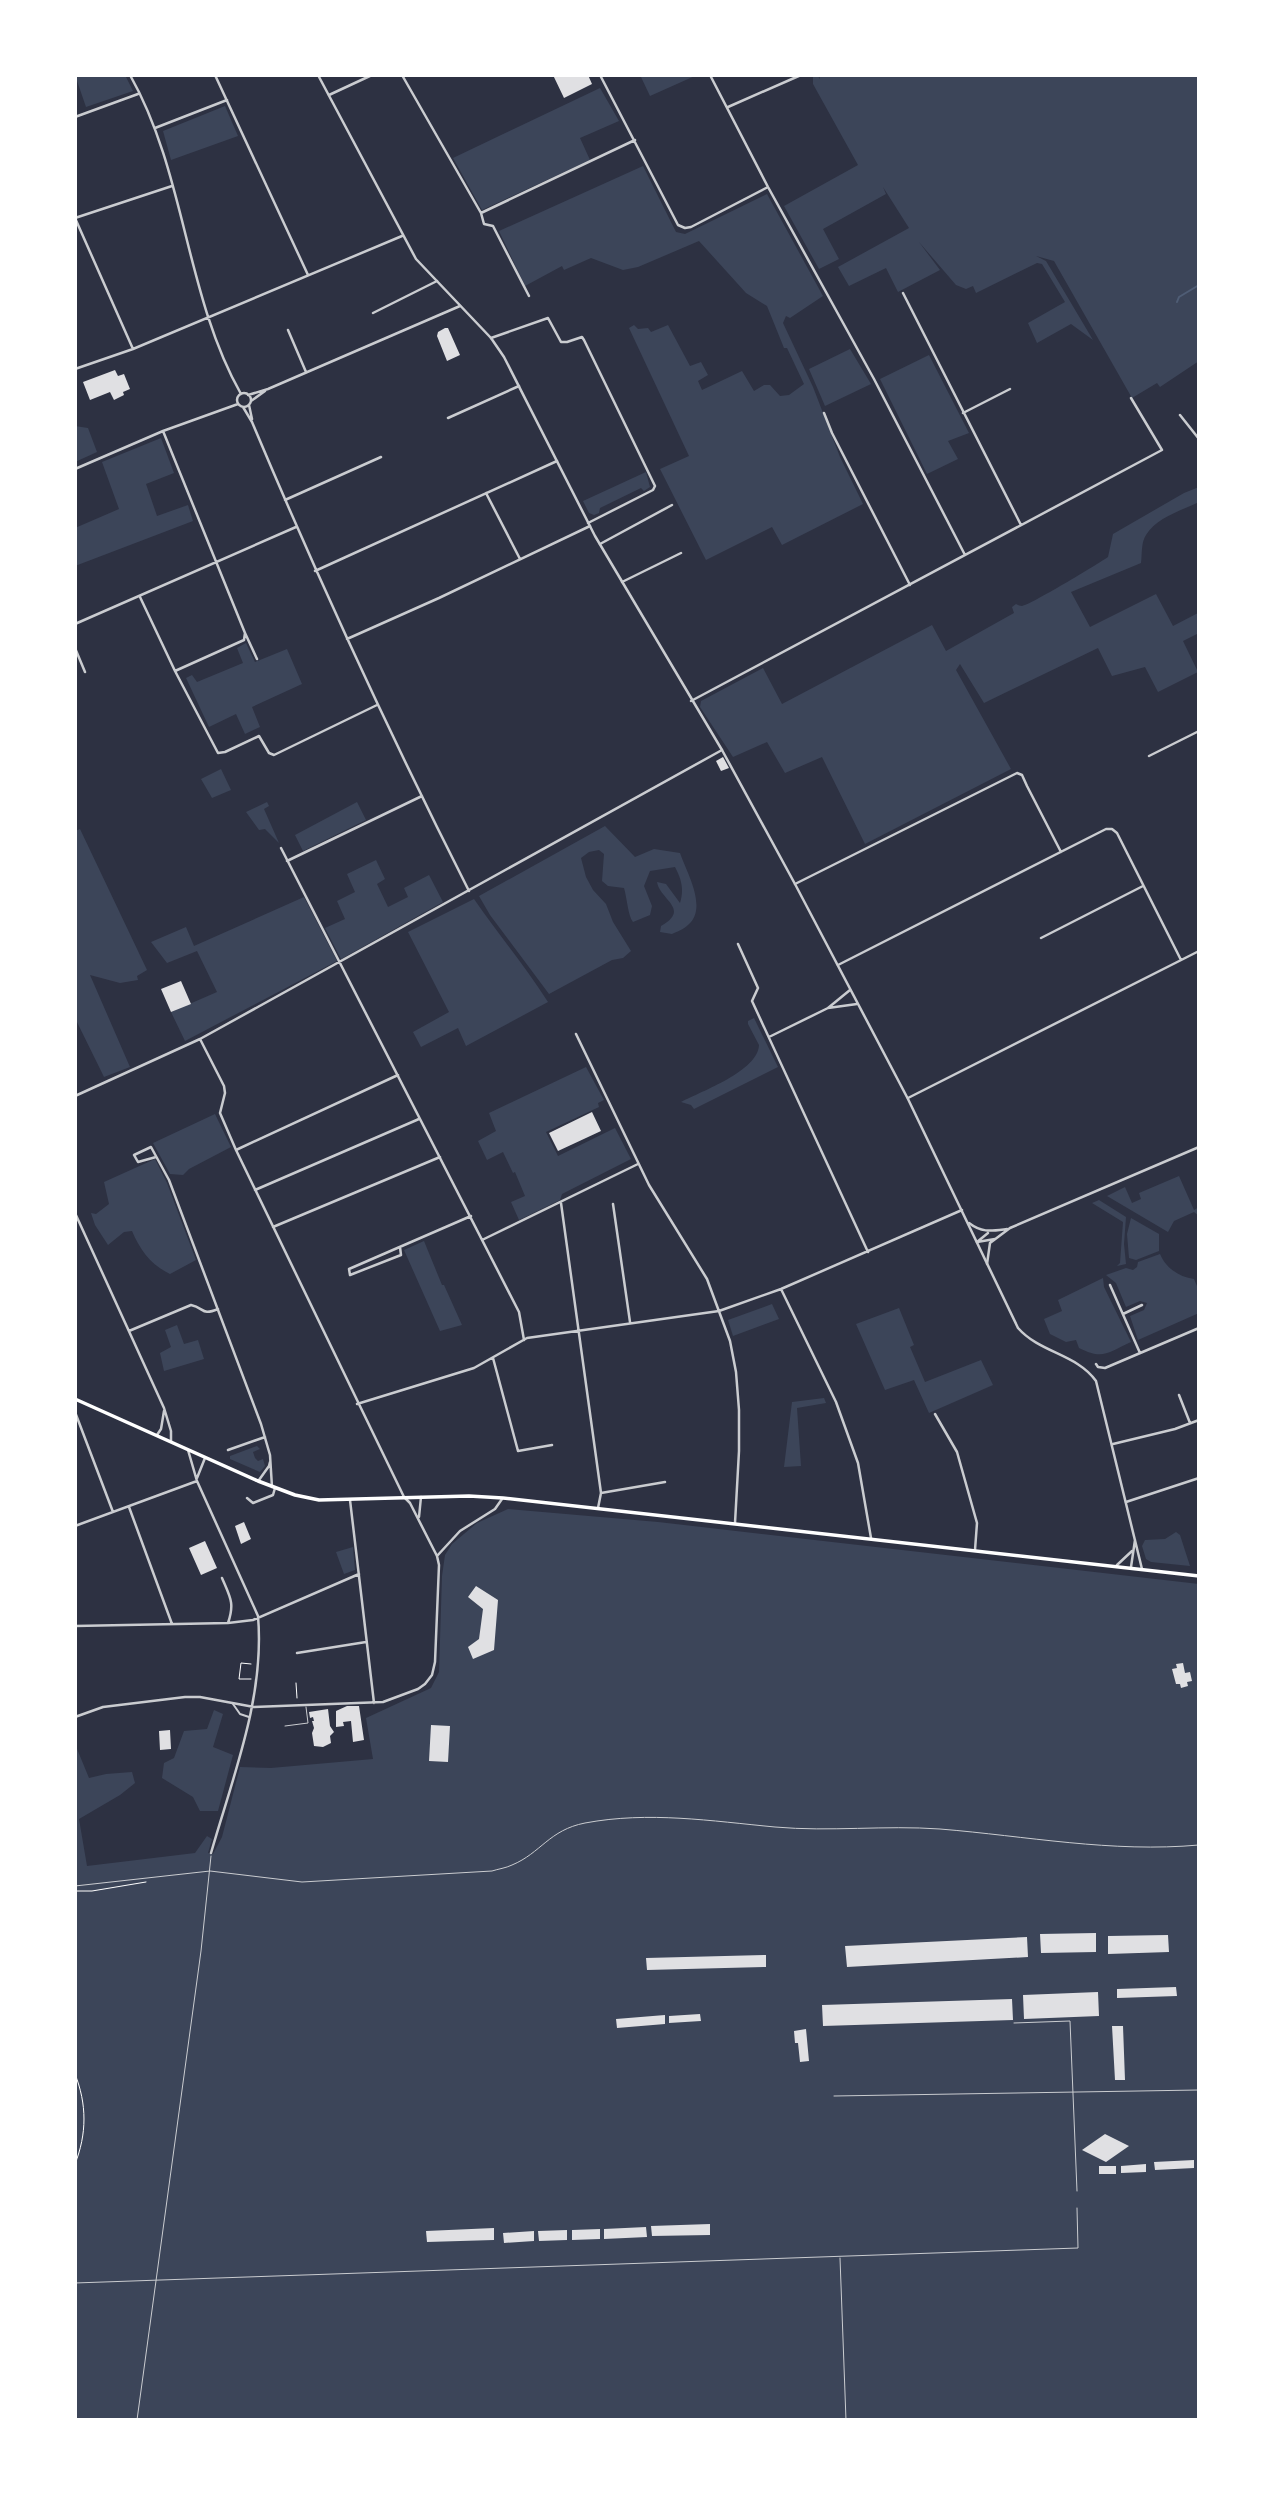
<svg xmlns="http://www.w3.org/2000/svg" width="1274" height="2495" font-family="'IBM Plex Sans',sans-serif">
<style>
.green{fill:#3c4559}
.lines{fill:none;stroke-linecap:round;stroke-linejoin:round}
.stream{stroke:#4f5d75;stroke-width:2}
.building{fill:#e0e0e3}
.path{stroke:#fff;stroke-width:1}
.service{stroke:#caccd0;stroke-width:1}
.pedestrian{stroke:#caccd0;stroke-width:2}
.minor{stroke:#caccd0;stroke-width:2.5}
.tertiary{stroke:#caccd0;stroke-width:2.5}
.secondary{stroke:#fff;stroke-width:3.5}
</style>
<rect width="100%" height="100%" fill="#2d3142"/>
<!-- green -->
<path class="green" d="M75,75H125L133,91L86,107Z
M644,75H697L650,96L641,77Z
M817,75L820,79L819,75H1199V361L1160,387L1157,383L1132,398L1054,261L1036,256L1046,261L1093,340L1071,324L1037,343L1028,323L1065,302L1042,264L1037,263L976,293L973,286L966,289L956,285L919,242L940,270L898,292L886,268L849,286L838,267L909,228L883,187L886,194L823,229L839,259L819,269L784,206L858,165L813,84V77Z
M600,88L619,121L580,138L590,160L482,210L453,158Z
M225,106L238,136L171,160L163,131Z
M643,166L676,232L685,234L767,194L823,296L790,318L786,316L783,323L813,387L840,457L863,504L782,545L772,527L706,560L660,469L689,456L629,328L634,325L638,329L648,328L651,332L668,325L690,366L701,362L708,375L698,381L702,390L742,371L754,391L764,385H770L780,396L789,395L804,384L787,348H784L767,306L746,293L699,241L638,267L623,270L591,258L564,270L562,266L525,286L499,231Z
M850,349L871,384L825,406L809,369Z
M929,355L969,433L948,441L958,459L927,474L880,379Z
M75,426L88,428L97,452L75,462Z
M161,438L174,473L146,484L157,516L188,505L193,521L75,566V528L119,509L102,462Z
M646,472L650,487L644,491L641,488L600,508L599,513L594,515L589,513L583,501Z
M1199,487V502C1182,510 1156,518 1146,535C1141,542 1142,555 1141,563L1071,592L1090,627L1156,594L1173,626L1198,613L1199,633L1183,641L1198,672L1158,692L1145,667L1112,676L1098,648L984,703L960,664L956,670L1011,769L865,844L822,757L785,773L767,742L733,757L700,707L701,701L763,668L782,704L932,625L946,651L1014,613L1012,607L1016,604C1018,605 1020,606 1022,606C1030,605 1098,564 1108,557L1113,534L1184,493Z
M246,643L255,662L287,649L302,684L252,707L260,727L245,734L236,714L209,727L186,678L192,675L197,682L243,663L237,648Z
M221,769L231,790L212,798L201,779Z
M267,802L269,806L264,809L279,843L265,829L259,830L246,812Z
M357,802L366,820L303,851L295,835Z
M605,826L635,857L654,849L680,853C686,871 706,904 691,922C686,928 679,931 672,934L660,932L661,926C691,909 660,900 657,882L666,884L680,903C684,890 682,880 675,867L650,871L644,886L652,906L650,915L633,922C628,916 627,898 624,888L608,886L602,881L604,854L599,850L589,852L581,858L586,877L593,890L606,904L613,922L631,951L623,958L612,960L549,994L490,915L479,896Z
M80,829L147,970L137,976L138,980L120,983L90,975L130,1067L104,1077L75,1018V831Z
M376,860L385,879L377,884L388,907L408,897L404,888L429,875L443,902L341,959L325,928L345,919L337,901L355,892L347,874Z
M304,897L337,961L185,1041L171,1012L217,992L197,951L167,963L151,942L186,927L194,946Z
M474,899C498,934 525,966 548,1002L466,1046L458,1028L421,1047L413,1032L449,1012L408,932Z
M754,1018L778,1067L694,1109L691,1105L681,1102C702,1091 758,1071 759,1045L748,1024V1021Z
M586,1067L604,1100L598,1103L599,1107L546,1132L558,1156L615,1128L631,1159L562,1194L560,1200L519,1220L511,1202L525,1196L515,1172L513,1173L503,1152L487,1160L478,1141L496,1131L489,1113Z
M215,1114L231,1147L189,1169L183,1175L170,1174L153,1143Z
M155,1159L167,1183L196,1260L170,1274C151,1265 140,1250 132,1231L124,1232L108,1245L95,1225L91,1213L96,1214L109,1204L104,1182Z
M1179,1176L1194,1210L1199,1207V1216L1194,1212L1174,1221L1168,1232L1107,1196L1125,1187L1132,1203L1141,1199L1139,1193Z
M1099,1200L1126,1217L1124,1244L1126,1264L1117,1266L1120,1263L1123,1222L1092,1203Z
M1131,1218L1159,1234V1251L1136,1260L1129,1258L1127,1234Z
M424,1241L442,1285H444L462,1325L440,1331L404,1250Z
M1160,1254C1166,1268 1179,1277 1194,1279L1199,1291V1313L1138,1340L1130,1316L1144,1310L1147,1303L1140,1301L1126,1307L1116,1283L1106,1275L1126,1268L1133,1270L1137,1267L1138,1262Z
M1103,1278L1104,1287L1131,1342C1107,1353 1103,1360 1079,1348L1076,1340L1066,1342L1050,1334L1044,1319L1062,1311L1058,1300Z
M772,1304L779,1319L733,1336L728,1320Z
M899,1308L914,1345L910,1347L925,1382L981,1360L993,1385L929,1413L914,1380L885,1390L856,1324Z
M177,1325L184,1344L198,1340L204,1359L164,1371L160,1353L171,1347L165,1330Z
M824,1398L826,1403L797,1408L801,1466L784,1467L792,1402Z
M257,1446L260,1449L253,1452L255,1458L258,1461L263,1459L265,1466L260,1472L230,1459V1456Z
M508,1509L658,1522L1199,1584V2420H75V1744L89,1778L106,1774L132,1772L135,1783L120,1795L79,1819L87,1866L195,1853L207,1836L212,1839L208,1853L213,1854L222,1837L240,1767L271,1768L373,1759L366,1718L431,1688L439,1672L442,1576L445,1555L452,1544L477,1523Z
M1176,1532L1180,1535L1190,1566L1151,1562L1146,1559L1142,1546L1145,1540L1165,1539Z
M353,1547L355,1570L344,1574L336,1552Z
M214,1710L223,1714L213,1747L233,1755L218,1811H200L193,1797L162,1778L164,1763L174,1758L184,1731L207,1729Z"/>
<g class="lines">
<!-- stream -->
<path class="stream" d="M1177,302L1179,297L1199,285"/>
</g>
<!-- building -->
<path class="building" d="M553,75H588L592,84L564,98Z
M445,328H448L460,355L447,361L437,336L438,332Z
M115,370L118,376L124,374L130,389L123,392L124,395L114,400L110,392L90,400L83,382Z
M723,757L729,768L721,771L716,761Z
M181,981L191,1004L171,1012L161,989Z
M592,1112L601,1131L558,1151L549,1133Z
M244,1522L251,1539L241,1544L235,1526Z
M205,1541L217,1568L201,1575L189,1548Z
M476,1586L498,1600L494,1650L473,1659L468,1647L479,1639L483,1609L468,1597Z
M1183,1663L1185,1673L1190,1672L1192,1681L1187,1682L1188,1686L1181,1688L1180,1684H1176L1172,1669L1177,1668L1176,1664Z
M347,1706H359L364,1740L353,1742L351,1721L343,1722L344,1726L336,1727V1711Z
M328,1709L330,1726L334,1732L330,1736L331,1743L323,1747L314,1746L312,1733L314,1728L312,1721H314L313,1717L310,1718L309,1712Z
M431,1725L450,1726L448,1762L429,1761Z
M170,1730L171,1749L160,1750L159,1731Z
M1096,1933V1952L1041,1953L1040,1934Z
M1168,1935L1169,1952L1108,1954V1936Z
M1027,1937L1028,1957L847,1967L845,1946Z
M766,1955V1967L647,1970L646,1958Z
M1176,1987L1177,1996L1117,1998V1989Z
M1098,1992L1099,2016L1024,2019L1023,1995Z
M1012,1999L1013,2020L823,2026L822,2005Z
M700,2014L701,2021L669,2023V2016Z
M665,2015V2024L617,2028L616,2019Z
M1112,2026H1123L1125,2080H1115Z
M806,2029L809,2061L800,2062L798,2043H795L794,2031Z
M1105,2134L1129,2146L1106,2162L1082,2150Z
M1194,2160V2168L1155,2170L1154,2162Z
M1146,2164V2172L1121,2173V2166Z
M1099,2166H1116V2174H1099Z
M710,2224V2235L652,2236L651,2226Z
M646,2227L647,2237L604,2239V2229Z
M494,2228V2240L427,2242L426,2231Z
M600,2229V2239L572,2240V2230Z
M567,2230V2240L539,2241L538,2231Z
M534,2231V2241L504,2243L503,2233Z"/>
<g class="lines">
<!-- path -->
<path class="path" d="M251,1679H239L241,1663L251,1664
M296,1683L297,1698
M75,1891H92L146,1882
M75,2074C87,2104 87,2134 75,2164"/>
<!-- service -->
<path class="service" d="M285,1726L308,1723L306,1707
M75,1886L210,1871L302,1882L492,1871C498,1869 506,1868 512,1865C541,1853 549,1830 585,1823C649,1811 711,1821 775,1827C830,1832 885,1825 940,1829C1026,1836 1112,1853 1199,1845
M1014,2023L1070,2021L1077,2191
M834,2096L1199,2090
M840,2258L846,2420
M75,2283L1078,2248L1077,2208
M137,2420L201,1951L211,1856"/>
<!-- pedestrian -->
<path class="pedestrian" d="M233,1704L240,1714L249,1717"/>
<!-- minor -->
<path class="minor" d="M130,75C186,174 185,295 241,394
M215,75L308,275
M402,75L481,213L484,224L493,226L529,296
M600,75L678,225L685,228L691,227L768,187
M710,75L768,187L874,379L965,555
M329,95L372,75
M728,107L801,75
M75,117L138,94
M155,128L227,100
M481,213L635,140
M75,218L133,349
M75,218L172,186
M903,293L1021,525
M373,313L437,281
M288,330L306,372
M491,338L548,318L561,342H567L582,337L584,340L655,486L653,490L588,523
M75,369L133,349L402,236
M237 400a7 7 0 1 1 14 0a7 7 0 1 1-14 0Z
M248,395L268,389L460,306
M251,401L265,391
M249,405L252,419
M243,407L252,422C319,581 391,737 469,891
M824,413L832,433L910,585
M963,413L1010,389
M1180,415L1199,439
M448,418L519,386
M163,431L245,633L244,640L175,671
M75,469L163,431L238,404
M486,493L520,559
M285,500L381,457
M600,544L672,505
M315,571L557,461
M622,582L681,553
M140,597L175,671L218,753L225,752L259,736L269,753L274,755L377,705
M75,624L296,527
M245,633L257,659
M347,639L439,598L590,526
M75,648L85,672
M691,701L1162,450L1131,398
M1149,756L1199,731
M281,848L519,1312L524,1340
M287,861L422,796
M795,884L1017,773L1022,775L1027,786L1061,852
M1041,938L1143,886
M738,944L758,988L752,1001L868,1252
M838,965L1106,829H1112L1117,833L1181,960
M828,1008L857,1004
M576,1034L649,1185L707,1279L730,1341L736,1372L739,1410V1451L735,1523
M769,1037L828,1008L850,990
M75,1096L200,1039L722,750
M908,1098L1199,951
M236,1150L398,1075
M156,1157L138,1162L134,1155L151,1147L169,1180L261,1424L270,1455L272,1487
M255,1190L419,1119
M561,1203L601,1493L598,1508
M613,1204L630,1322
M75,1213L164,1408L171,1431V1441
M969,1223C982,1233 991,1231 1007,1229
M273,1227L440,1157
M482,1240L638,1164
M977,1242L995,1239
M977,1242L988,1233
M400,1247L401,1255L350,1275L349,1269L471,1216
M987,1264L990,1243L1010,1228L1199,1147
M1110,1285L1140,1353
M781,1289L836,1402L858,1463L871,1538
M1123,1314L1142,1305
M129,1331L191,1305C205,1308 201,1316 218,1309
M493,1358L518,1451L552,1445
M1096,1364L1098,1367L1105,1368L1199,1328
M1179,1395L1190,1423
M357,1404L474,1368L527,1338L719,1311L781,1289L962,1210
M75,1412L113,1512
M935,1414L957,1452L977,1523L975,1550
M157,1435L161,1429L164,1411
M1113,1444L1175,1429L1199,1420
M188,1450L197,1481L258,1616C265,1697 233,1776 211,1853
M228,1450L265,1437
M197,1478L205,1458
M259,1480L269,1466L270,1462
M601,1493L665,1482
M247,1498L253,1503L273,1495L275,1488
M350,1500L374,1703
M1126,1502L1199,1478
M129,1507L172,1624
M419,1517L421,1497
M75,1526L197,1481
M437,1556L460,1531L495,1509L502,1499
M222,1578C230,1597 235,1603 228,1623
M75,1626L228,1623L253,1620L359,1574
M297,1653L366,1642
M75,1717L103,1707L185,1697H200L254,1707L383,1702L418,1689L425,1684L432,1675L435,1662L439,1565L437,1556L410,1503L404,1497L236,1150L220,1113L225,1093L224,1086L200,1039"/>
<!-- tertiary -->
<path class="tertiary" d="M318,75L416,259L491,338L504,357L595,536L722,750L795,884L908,1099L1018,1328C1040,1353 1077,1354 1096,1381L1142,1569
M1117,1565L1132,1551
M1131,1567L1135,1540"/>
<!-- secondary -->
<path class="secondary" d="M75,1399L258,1481L295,1495L319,1500L469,1496L503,1498L1199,1576"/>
</g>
<!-- border -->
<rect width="1274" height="2495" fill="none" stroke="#ffffff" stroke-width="154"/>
</svg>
